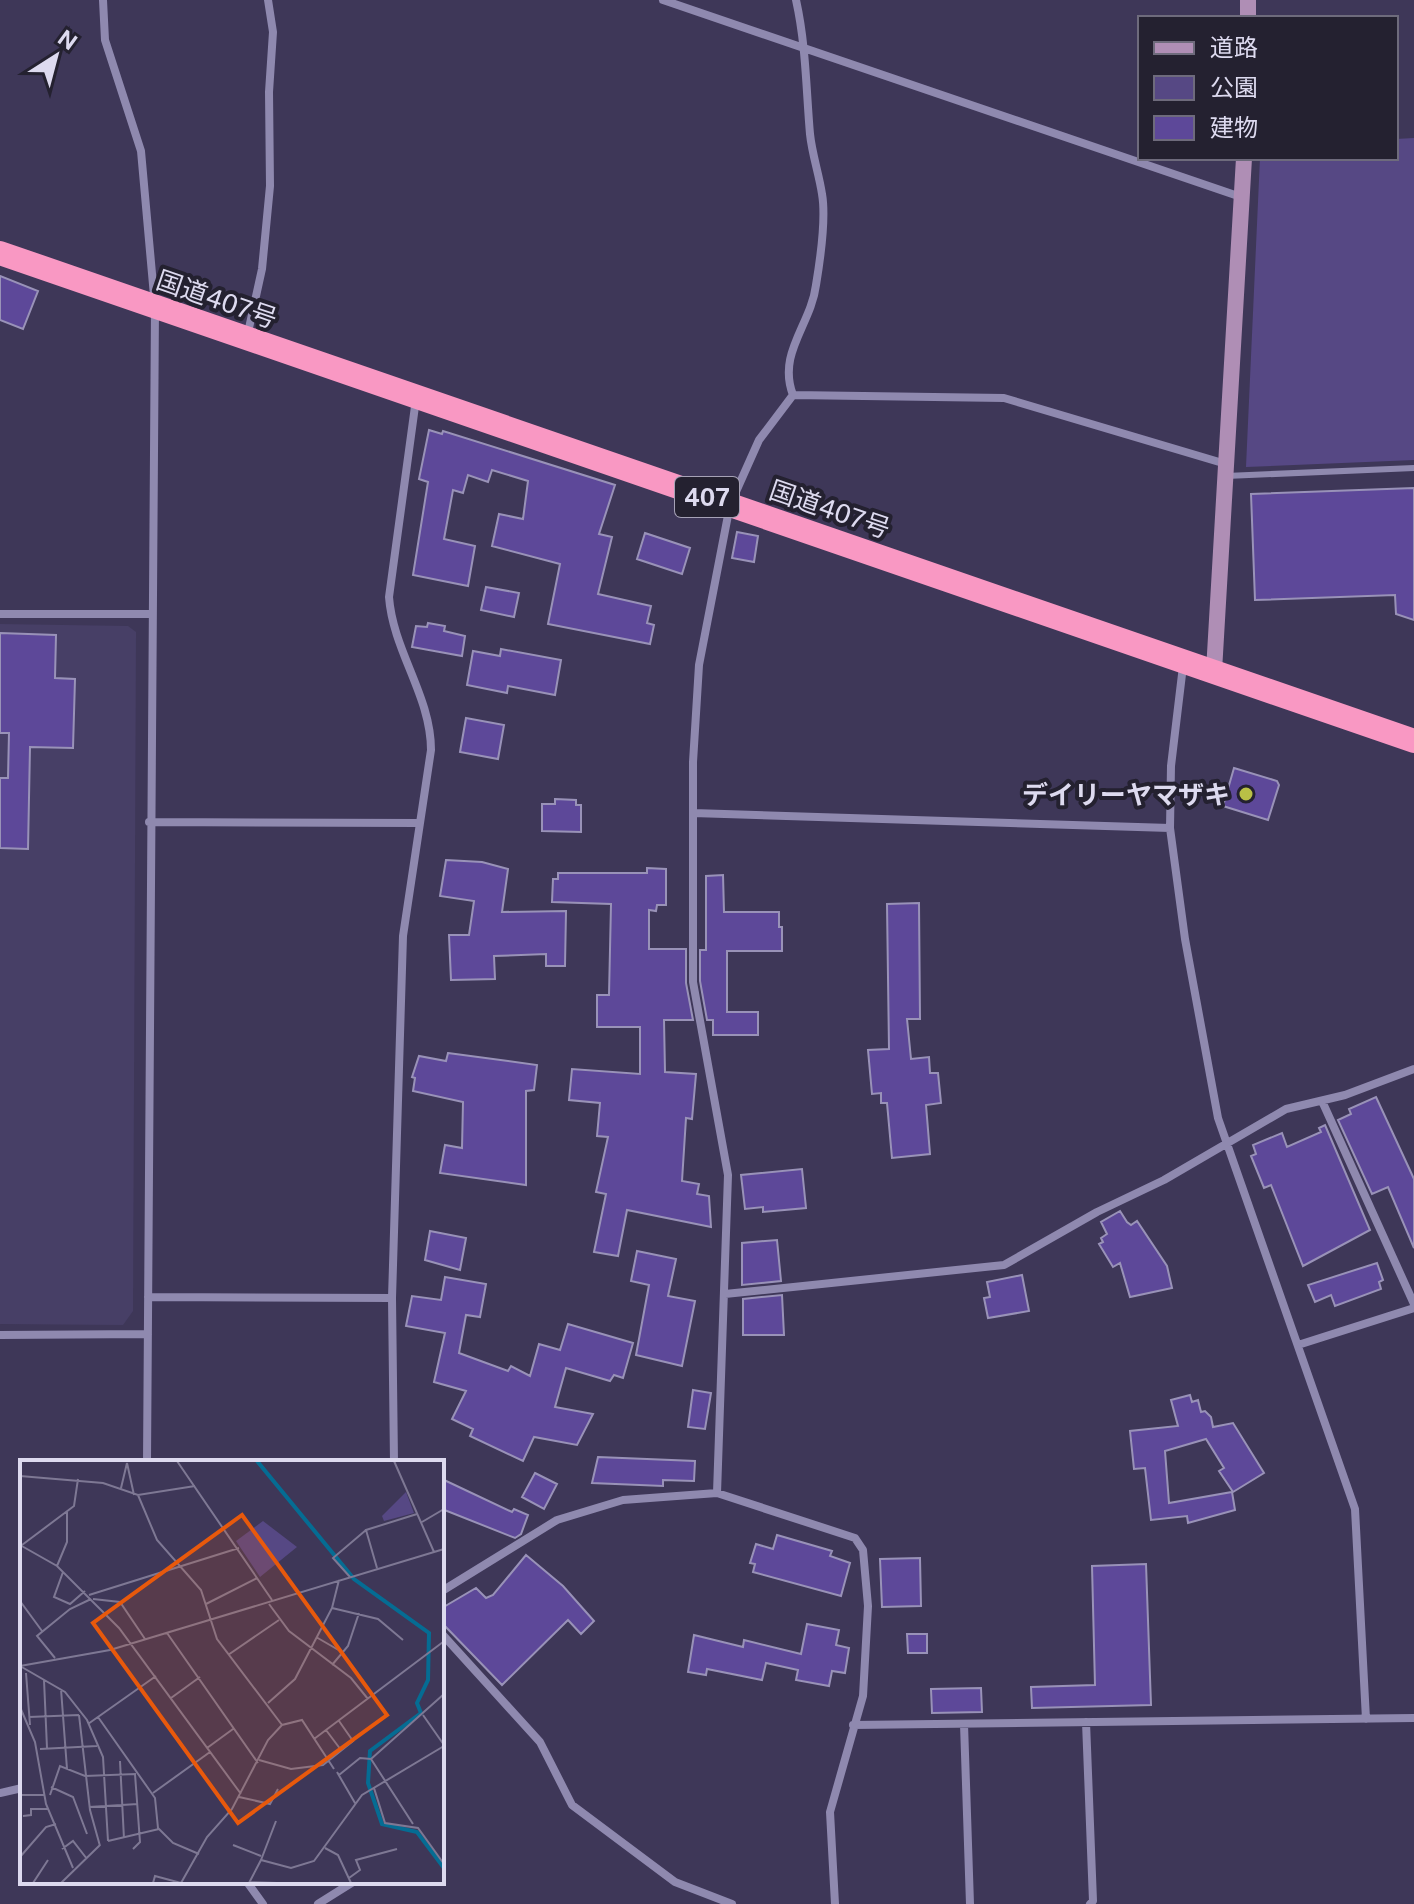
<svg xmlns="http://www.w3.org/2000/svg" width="1414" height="1904" font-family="'Public Sans','Noto Sans JP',sans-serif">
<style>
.built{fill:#473f66}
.green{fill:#564884}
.building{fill:#5d4899;stroke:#9992b8;stroke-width:2}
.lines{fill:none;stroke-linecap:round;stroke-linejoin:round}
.lane{stroke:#8f89af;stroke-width:6}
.street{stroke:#8f89af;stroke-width:8}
.secondary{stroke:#af8eb5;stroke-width:16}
.highway{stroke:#f998c3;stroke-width:24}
.poi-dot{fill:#b9c046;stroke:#242130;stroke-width:3}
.labels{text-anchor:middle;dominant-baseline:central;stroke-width:8;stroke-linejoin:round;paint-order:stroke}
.shield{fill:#242130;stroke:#a6a2b6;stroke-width:2}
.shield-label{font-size:24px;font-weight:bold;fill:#dddaef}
.street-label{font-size:26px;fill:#dddaef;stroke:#242130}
.poi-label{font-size:26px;font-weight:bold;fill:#dddaef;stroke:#242130;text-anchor:end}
.inset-river{fill:none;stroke:#056c93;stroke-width:4}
.inset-road{fill:none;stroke:#7e7894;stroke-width:2}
.view{fill:#e8590c;fill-opacity:0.15;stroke:#e8590c;stroke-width:4}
.inset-edge{fill:none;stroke:#dddaef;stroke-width:4}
</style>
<rect width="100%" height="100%" fill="#3e3758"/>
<!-- built -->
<path class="built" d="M0,624L128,626L136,632L133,1311L123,1325L0,1324Z"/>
<!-- green -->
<path class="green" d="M1414,138V460L1246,467L1260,158H1396V139Z"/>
<!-- building -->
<path class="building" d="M0,276L38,291L23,329L0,320Z
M429,430L442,434L443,431L615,485L599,534L612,537L598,594L651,606L647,623L654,625L650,644L548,624L560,564L492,546L499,514L523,519L528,481L492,470L488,482L468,475L463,493L453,490L444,539L475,546L468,586L413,575L428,482L419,479Z
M1414,488V620L1396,614L1395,595L1255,600L1251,494Z
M737,532L758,536L754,562L732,558Z
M645,533L690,548L682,574L637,559Z
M486,587L519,593L514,617L481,610Z
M428,623L445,626L444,631L465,636L462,656L412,647L416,626L427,627Z
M0,633L56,635L55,678L75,679L73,748L30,747L28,849L0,848V778H8L9,733H0Z
M501,649L561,660L555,695L508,686L507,693L467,685L473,651L500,656Z
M466,718L504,725L498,759L460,752Z
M1234,768L1277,781L1279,785L1268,820L1223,806Z
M555,799L576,800V805H581V832L542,831V804H555Z
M446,860L482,862L508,869L502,912L566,911L565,966H546V954L494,956L495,979L451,980L449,935H469L474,901L440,896Z
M647,868L666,869V905H657L656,911L649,910V949H686V983L693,1020H664L665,1072L696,1074L692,1119L686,1118L682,1181L699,1184L697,1194L709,1196L711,1227L627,1210L618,1256L594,1252L606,1194L596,1192L608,1137L597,1136L600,1103L569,1100L572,1069L640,1074V1027H597V995H609L611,904L552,902L553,879H558V873H647Z
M723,875L724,912H779V927H782V951H727V1012H758V1035H713V1020H707L700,981V950H706V876Z
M919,903L920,1019H907L911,1059L929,1057L930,1073H938L941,1103L926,1105L930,1154L892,1158L887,1103H881V1093L872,1094L868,1050L889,1049L887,904Z
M448,1053L537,1065L534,1090L526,1091V1185L440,1173L445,1145L462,1148L463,1102L413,1091L415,1078L412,1077L419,1056L446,1061Z
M1376,1097L1414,1179V1248L1388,1187L1372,1194L1338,1120L1351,1114L1349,1109Z
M1325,1125L1370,1230L1303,1266L1271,1185L1264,1188L1251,1156L1256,1154L1253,1145L1282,1133L1287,1147L1321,1132L1319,1128Z
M802,1169L806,1208L763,1212V1207L745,1209L741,1175Z
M1120,1211L1127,1222L1131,1225L1137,1221L1167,1266L1172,1288L1130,1297L1120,1263L1113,1267L1099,1244L1103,1242L1101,1238L1107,1234L1101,1222Z
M430,1231L466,1238L460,1270L425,1260Z
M777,1240L781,1281L742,1285V1243Z
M637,1251L676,1259L668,1296L695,1301L682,1366L636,1355L649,1285L631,1281Z
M1377,1263L1383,1280L1379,1282L1381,1289L1335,1306L1331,1295L1315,1302L1308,1285Z
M1022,1275L1029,1311L988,1318L984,1298L990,1297L987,1282Z
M445,1277L486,1284L480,1317L466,1315L459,1353L508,1371L511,1366L530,1376L539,1344L560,1350L568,1324L633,1343L623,1378L614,1375L610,1381L566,1368L555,1407L593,1414L577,1445L534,1437L523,1461L470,1436L473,1429L452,1419L466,1391L434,1382L445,1333L406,1326L412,1296L441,1300Z
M782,1295L784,1335H743V1299Z
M693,1390L711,1393L705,1429L688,1427Z
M1190,1395L1192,1402L1198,1400L1201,1412L1205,1411L1211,1417L1213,1427L1233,1423L1264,1473L1233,1492L1219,1471L1224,1468L1206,1439L1165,1451L1169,1503L1232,1492L1235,1510L1188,1523L1187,1516L1151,1520L1145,1468L1134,1469L1130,1431L1178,1426L1171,1400Z
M598,1457L695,1461L694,1481L663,1480V1486L592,1483Z
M535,1473L557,1484L544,1509L522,1497Z
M442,1479L512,1512L514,1509L528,1515L521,1534L515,1538L442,1509Z
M777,1535L832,1551L830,1556L850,1563L841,1596L753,1572L755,1564L750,1563L756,1544L773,1549Z
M526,1555L563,1586L594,1621L581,1634L568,1620L502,1685L442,1623V1608L476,1588L486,1598L493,1595Z
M920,1558L921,1606L882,1607L880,1559Z
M1146,1564L1151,1705L1032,1708L1031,1687L1095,1685L1092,1566Z
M807,1624L839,1630L836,1645L849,1648L845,1673L832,1671L829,1686L796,1680L798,1670L766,1663L762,1680L707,1669L706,1675L688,1672L694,1635L743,1647L744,1640L801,1654Z
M907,1634H927V1653H908Z
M981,1688L982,1712L932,1713L931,1689Z"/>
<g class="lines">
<!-- lane -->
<path class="lane" d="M1226,476L1414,468"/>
<!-- street -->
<path class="street" d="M103,0L105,40L141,151L155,307L147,1462
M663,0L1241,197
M247,337L262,269L270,186L269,92L273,32L268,0
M793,395L1004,398L1226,464
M0,614H151
M1183,666L1171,766L1170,828L1185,939L1218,1118L1355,1509L1366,1719
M693,813L1170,828
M149,822L419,823
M1322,1101L1414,1304
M725,1294L1004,1265L1097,1212L1164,1180L1286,1109L1345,1095L1414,1069
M148,1297L392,1298
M0,1335L148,1334
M1298,1345L1414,1308
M394,1462L392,1298L403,936L431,750C431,696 393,651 389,597L416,399
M717,1493L728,1175L693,982V762L699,665L730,505L759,440L793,395C777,353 811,325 816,285C820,261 826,217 822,194C819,174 812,154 810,134C806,88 806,45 796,0
M442,1591L557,1520L623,1500L717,1493L855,1538L863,1550L868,1606L863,1696L830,1812L835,1904
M442,1634L540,1742L572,1805L675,1882L732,1904
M1086,1722L1093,1901L1090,1904
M964,1724L970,1904
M853,1725L1414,1718
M0,1793L22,1788
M247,1882L263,1904
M318,1904L353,1882"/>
<!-- secondary -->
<path class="secondary" d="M1248,18V0
M1214,671L1244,158"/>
<!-- highway -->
<path class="highway" d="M0,253L1414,741"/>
</g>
<!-- markers -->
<circle class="poi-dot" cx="1246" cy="794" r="8"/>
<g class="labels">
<!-- shield labels -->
<rect class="shield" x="675" y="477" width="64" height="40" rx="6"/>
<g class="shield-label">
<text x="707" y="497">407</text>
</g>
<!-- street labels -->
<g class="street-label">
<text transform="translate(217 299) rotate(19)">国道407号</text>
<text transform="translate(830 509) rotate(19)">国道407号</text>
</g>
<!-- poi labels -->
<g class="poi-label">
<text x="1230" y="794">デイリーヤマザキ</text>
</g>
</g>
<!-- overview -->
<g transform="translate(20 1460)">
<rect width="424" height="424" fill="#3e3758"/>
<path d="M386,32L394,53L364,61L362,56ZM243,61L277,87L240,117L216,81Z" fill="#564884"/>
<path class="inset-river" d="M237,1L334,119L409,173L408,220L397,243L401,253L350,291L348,323L362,364L397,372L424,408"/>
<path class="inset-road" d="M157,1L252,140M374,1L414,92M107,3L114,35M0,16L83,23L118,35L175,26M101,28L107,3M118,35L137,80L181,130L197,179L262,265M402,62L424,49M0,85L37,106L99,168L221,334M2,85L54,46L58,19M37,106L47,82V51M357,108L346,70L397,54M43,112L34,137L50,144L65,131M330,117L313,98L346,70M69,135L219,88M73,139L100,142L125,179M0,141L22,171M186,144L237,118M249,144L269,171L331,218L348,239M312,148L358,159L383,180M147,173L238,303M296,177L322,192M208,195L259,160M35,198L17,176L50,149L71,139M312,205L328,186L339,153M0,206L45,232L67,260L83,297L88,381M0,206L90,190L424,89M6,213L10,265M24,220L27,288M41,229L47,309M151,238L180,217M248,243L275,219L312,148L319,120M0,247L15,282L26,344L53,408M59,255L70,350L80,386M403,255L424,285M9,257L59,255M78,257L135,338L138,368L153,383L179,394M68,264L136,216M306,270L321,290M294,279L423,182M187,288L213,269M20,289L77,286M351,299L424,234M351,299L393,364M239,300L271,309L303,305L333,281L319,261M100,301L104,379M317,312L335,343M319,315L340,298L351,299M31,327L53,337L67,374M354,328L365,363L398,368L424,404M133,333L190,292M0,335H25M30,335L40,306L65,316L115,314L120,382L113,389M219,337L250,344L258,329M69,347L118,344M3,356L11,355V349H28M88,381L139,369M213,385L241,396M305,388L318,395L331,423M42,389L53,381L67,399M0,397L26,367L36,364M241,400L256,361M329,418L340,410L336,400L377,389M229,422L257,423M13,423L28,400M41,423L80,385M133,423L135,416L161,423M161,423L187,377L212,349L248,280L262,265L282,260L314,309M229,423L241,400L271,408L294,401L342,335L424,286"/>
<path class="view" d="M222,55L367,255L218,363L73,163Z"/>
<rect width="424" height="424" class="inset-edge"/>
</g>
<!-- legend -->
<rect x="1138" y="16" width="260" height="144" fill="#242130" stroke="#6e6b7c" stroke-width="2"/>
<rect x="1154" y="42" width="40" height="12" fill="#af8eb5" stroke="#6e6b7c" stroke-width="2"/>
<text x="1210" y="56" font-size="24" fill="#dddaef">道路</text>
<rect x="1154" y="76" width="40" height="24" fill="#564884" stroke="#6e6b7c" stroke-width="2"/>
<text x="1210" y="96" font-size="24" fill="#dddaef">公園</text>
<rect x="1154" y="116" width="40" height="24" fill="#5d4899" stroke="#6e6b7c" stroke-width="2"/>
<text x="1210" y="136" font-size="24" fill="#dddaef">建物</text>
<!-- north arrow -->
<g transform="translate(56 56) rotate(36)" stroke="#242130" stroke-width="6" paint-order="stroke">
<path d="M0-6L14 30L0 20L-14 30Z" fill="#dddaef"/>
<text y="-12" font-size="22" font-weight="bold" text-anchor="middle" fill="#dddaef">N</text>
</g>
</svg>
